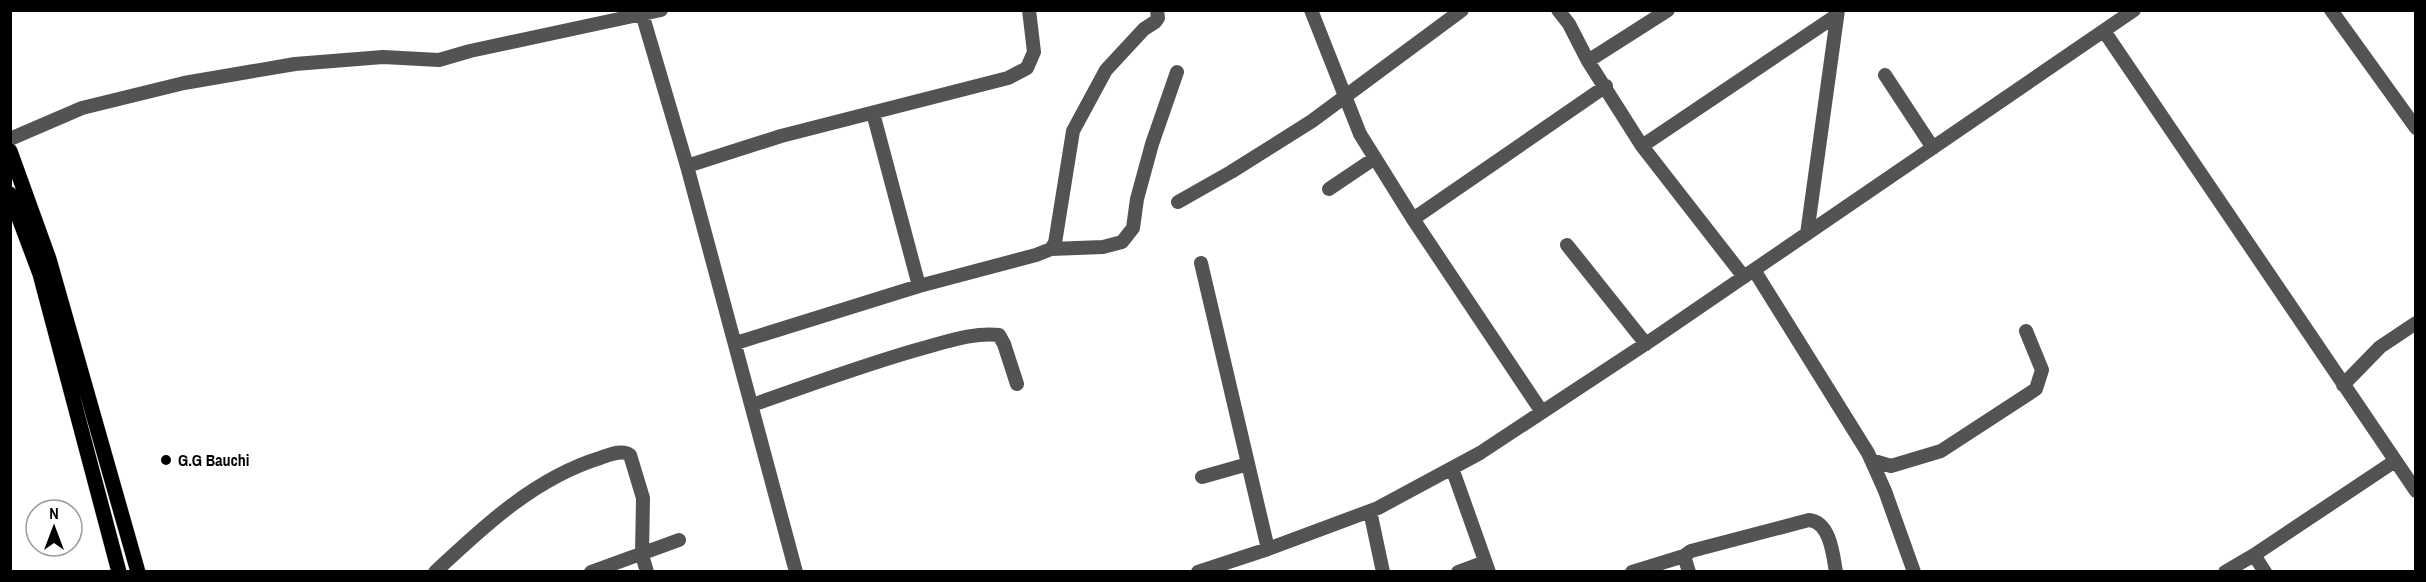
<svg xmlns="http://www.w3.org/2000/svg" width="2426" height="582" font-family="'Archivo Narrow',sans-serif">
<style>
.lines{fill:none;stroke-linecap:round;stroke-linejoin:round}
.major-casing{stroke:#dbdbdb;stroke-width:16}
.minor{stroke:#535353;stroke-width:14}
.major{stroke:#000;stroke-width:15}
.poi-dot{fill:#000;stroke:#fff;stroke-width:2}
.labels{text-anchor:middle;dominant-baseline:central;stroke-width:4.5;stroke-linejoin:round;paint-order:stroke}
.poi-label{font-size:16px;font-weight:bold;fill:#000;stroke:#fff;text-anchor:start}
</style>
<rect width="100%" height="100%" fill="#fff"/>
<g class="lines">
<defs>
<path id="major" d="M10,151L49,259L138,572
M10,194L40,274L119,572"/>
</defs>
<!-- major casing -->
<use href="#major" class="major-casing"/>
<!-- minor -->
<path class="minor" d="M641,10L687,166L796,572
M1311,10L1360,134L1413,219L1542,412
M1558,10L1569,24L1588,61L1642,146L1744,277
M2331,10L2416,128
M2104,31L2416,491
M1588,61L1668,10
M1885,75L1933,148
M873,113L919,286
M10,139L82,108L184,83L295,64L383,57L439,60L470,51L661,10
M1642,146L1837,15
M687,166L781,136L1008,78L1027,68L1034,52L1029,10
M1329,189L1375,158
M1178,202L1231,172L1312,121L1462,10
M1413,219L1606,86
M1807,234L1838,10
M1567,245L1646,344
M1051,249L1055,243L1073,131L1106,70L1144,29L1155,22L1158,18L1157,10
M1201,263L1268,549
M1754,270L1868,453L1885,491L1914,572
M736,343L919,286L1036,255L1051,249L1103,247L1122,242L1133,228L1137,199L1152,144L1177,72
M2343,385L2380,347L2416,323
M752,405C810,385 868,363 927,347C949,341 976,332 999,335L1004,344L1017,384
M1871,460L1891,466L1941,451L2036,389L2042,370L2026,331
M1452,468L1489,572
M1202,477L1248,464
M1370,511L1383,572
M2254,555L2265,572
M1684,556L1689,572
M435,572C484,526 535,478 600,458C609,455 622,449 630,455L643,498L642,555L647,572
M591,572L679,540
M1198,572L1268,549L1378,508L1480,453L1653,339L2134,10
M1458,572L1485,562
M1632,572L1684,556L1691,551L1809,520C1830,522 1833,554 1836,572
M2225,572L2254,555L2395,461"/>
<!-- major -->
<use href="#major" class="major"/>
</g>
<!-- markers -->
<circle class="poi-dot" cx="166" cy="460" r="6"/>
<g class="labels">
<!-- poi labels -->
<g class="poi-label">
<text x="178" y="460">G.G Bauchi</text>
</g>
</g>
<!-- border -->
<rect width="2426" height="582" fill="none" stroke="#000000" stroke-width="24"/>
<!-- north arrow -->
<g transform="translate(54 528)"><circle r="28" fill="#ffffff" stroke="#999999" stroke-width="1.5"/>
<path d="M0-4.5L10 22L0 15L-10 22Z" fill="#000000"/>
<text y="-9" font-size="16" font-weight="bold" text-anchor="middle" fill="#000000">N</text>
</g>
</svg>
